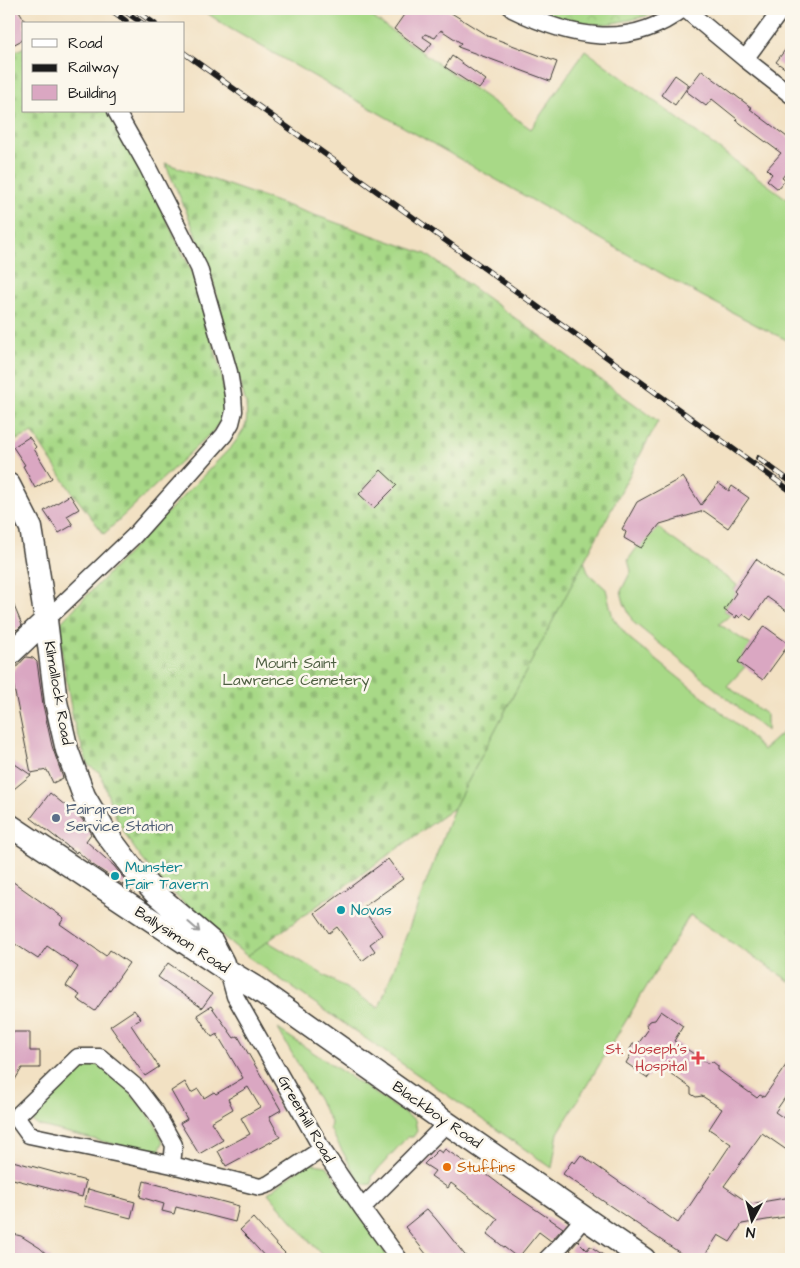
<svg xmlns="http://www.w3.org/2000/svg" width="800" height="1268" font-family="'Architects Daughter',sans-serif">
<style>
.grass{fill:#a8d987;stroke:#627a52}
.cemetery{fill:url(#cemetery-stones);stroke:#627a52}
.park{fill:url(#park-crowns);stroke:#627a52}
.building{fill:#daa7c2}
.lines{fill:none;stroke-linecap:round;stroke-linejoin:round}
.street-casing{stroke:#3c3a35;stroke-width:19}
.secondary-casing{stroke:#3c3a35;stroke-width:25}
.street{stroke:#fff;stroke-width:16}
.secondary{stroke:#fff;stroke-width:22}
.rail-casing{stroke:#1c1c1c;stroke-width:5.5}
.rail{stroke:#fbf7ec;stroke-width:4;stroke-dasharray:11;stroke-linecap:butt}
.oneway{stroke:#999}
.service-dot{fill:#5c6f8a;stroke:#fbf7ec;stroke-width:2}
.culture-dot{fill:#0f9aa8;stroke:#fbf7ec;stroke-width:2}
.health-dot{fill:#e0444e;stroke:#fbf7ec;stroke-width:2}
.food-dot{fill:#e8710a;stroke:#fbf7ec;stroke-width:2}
.labels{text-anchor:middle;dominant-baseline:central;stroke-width:5;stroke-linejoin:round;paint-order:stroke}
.park-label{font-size:15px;fill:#4d5e41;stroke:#fbf7ec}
.street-label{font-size:15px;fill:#1c1c1c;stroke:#fbf7ec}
.service-label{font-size:15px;fill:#4e5e75;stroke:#fbf7ec;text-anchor:start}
.culture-label{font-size:15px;fill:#0d838f;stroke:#fbf7ec;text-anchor:start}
.health-label{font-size:15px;fill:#be3a42;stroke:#fbf7ec;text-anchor:end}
.food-label{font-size:15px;fill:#c56008;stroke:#fbf7ec;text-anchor:start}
</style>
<defs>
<pattern id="cemetery-stones" width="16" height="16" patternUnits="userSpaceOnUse" patternTransform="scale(1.25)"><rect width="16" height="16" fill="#a8d987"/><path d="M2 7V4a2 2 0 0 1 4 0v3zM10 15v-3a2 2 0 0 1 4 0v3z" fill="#90ba74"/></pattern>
<pattern id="park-crowns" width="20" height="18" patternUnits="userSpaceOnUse" patternTransform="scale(1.25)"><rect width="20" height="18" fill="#a8d987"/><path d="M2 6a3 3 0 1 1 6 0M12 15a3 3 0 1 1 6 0" fill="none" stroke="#90ba74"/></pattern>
</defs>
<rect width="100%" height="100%" fill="#fbf7ec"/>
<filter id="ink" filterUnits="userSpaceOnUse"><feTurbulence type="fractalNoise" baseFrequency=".02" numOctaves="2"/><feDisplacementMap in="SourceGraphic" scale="10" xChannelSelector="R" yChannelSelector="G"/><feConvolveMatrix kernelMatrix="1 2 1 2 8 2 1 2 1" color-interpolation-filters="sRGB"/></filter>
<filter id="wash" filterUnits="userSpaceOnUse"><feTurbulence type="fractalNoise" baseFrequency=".0096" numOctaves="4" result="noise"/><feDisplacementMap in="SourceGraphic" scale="20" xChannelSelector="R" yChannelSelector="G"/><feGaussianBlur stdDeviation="1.12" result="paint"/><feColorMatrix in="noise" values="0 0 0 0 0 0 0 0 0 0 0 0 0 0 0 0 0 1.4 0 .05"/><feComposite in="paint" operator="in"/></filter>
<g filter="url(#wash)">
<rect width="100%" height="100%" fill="#f2e1c3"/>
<!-- grass -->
<path class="grass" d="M201,9H361L531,129L585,50L791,202V342L760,327L687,288L229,28Z
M658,527L664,533L737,585L734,590L736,593L724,610L731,615L719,624L751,645L739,662L745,667L727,686L767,715V731L633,622L624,603L621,591L631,571L628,560L638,546Z
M584,561L589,574L606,589L613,618L629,638L744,730L763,750L781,734L791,722V982L690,915L558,1133L552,1168L247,956L267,941L379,1008L454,808Z
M278,1029L415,1120L417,1131L413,1137H407L372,1176V1184C366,1185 363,1184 359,1181L330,1129L331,1122Z
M87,1065H97L118,1077L155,1123L163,1143L157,1155L37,1125L25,1115Z
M307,1163L327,1166L385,1252L387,1259H325L268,1193Z"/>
<!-- cemetery -->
<path class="cemetery" d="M24,47V111H107L140,166L192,272L221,371L226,414L212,432L104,534L71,491L33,433L9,443V56Z
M165,163L426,254L658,421L454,808L247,956C199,917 146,877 118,821C111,808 107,792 102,778L99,772L88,765L73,720L59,635V625L65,618L233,445C246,427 248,427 246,404L210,270L187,213Z"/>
<!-- park -->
<path class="park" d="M532,9H670L664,12L630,20L601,25L562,20Z"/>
<g id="blocks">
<!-- building -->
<path class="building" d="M9,9H18L24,19V39L9,47Z
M408,9H445L488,36L557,62L550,81L458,47L461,43L441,30L435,38L425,34L423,37L432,43L425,52L394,29Z
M791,42V63L786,69L776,62Z
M452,56L486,80L479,89L445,67Z
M702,70L752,108L750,109L791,140V166L782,178L785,180L778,189L767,180L772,174L767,169L781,153L736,120L737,119L712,99L706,106L686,91Z
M675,75L689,85L675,105L661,95Z
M29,437L36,447L34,449L52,478L35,488L23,466L25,465L13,447Z
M381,470L397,485L374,508L359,494Z
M683,477L701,505L718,483L729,491L732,486L749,498L728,528L704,511L660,524L641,548L624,538L626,532L622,529L637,502Z
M70,495L79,509L67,516L73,525L59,533L44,511Z
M756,559L772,571L791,583V614L767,597L751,620L743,614L740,618L737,615L736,618L724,610L736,593L734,591Z
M9,594L22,625L18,629L9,632Z
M764,626L789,644L763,680L738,662Z
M26,657L33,658L37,662L43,705L52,746L63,778L53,783L47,770L31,773L11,673Z
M9,760L31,775L9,793Z
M50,793L82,819L91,834L86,841L114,866L126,881L123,885L93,865L77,851L76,853L31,818Z
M388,859L403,879L362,908L382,935L370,944L375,951L362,961L337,927L329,933L315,913Z
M9,879L64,918L60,924L106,956L110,950L129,963L95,1011L77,999L80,995L66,986L78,967L47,946L38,959L9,940Z
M168,963L212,994L202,1008L158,977Z
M211,1006L234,1038L238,1036L281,1110L269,1117L280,1137L226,1166L218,1151L250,1134L241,1118L260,1107L248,1087L228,1099L233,1109L211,1122L223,1140L199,1154L180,1123L187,1119L171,1091L185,1082L191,1093L198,1089L204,1098L214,1092L216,1094L243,1078L217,1034L212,1037L197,1015Z
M134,1010L141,1019L131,1025L159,1067L145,1076L110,1026Z
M661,1011L683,1026L674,1041L708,1063L713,1062L718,1066V1070L757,1098L760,1095L764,1097L791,1058V1089L775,1112L791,1123V1153L762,1133L724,1186L750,1204L791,1197V1216L742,1224L730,1242L718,1235L707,1252L717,1259H689L563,1174L572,1161L575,1163L581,1155L678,1223L731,1144L709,1129L722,1109L702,1096L696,1097L691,1094V1088L657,1064L648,1078L626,1063L631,1054L630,1049L633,1044H638L648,1030L646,1025L649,1021L655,1020Z
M11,1032H30V1051H40V1068H22L10,1088Z
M445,1149L477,1170L478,1168L507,1190L563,1228L551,1241L539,1232L518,1258L487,1234L498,1219L451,1183L448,1188L431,1176L435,1171L424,1164L438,1150L442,1153Z
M9,1160L86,1181L82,1197L9,1178Z
M144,1181L239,1206L235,1222L176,1207L174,1214L162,1211L164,1204L140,1197Z
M88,1189L135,1202L131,1218L84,1206Z
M427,1209L436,1219L468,1259H430L405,1227Z
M253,1218L278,1246L291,1259H267L249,1239L240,1230Z
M9,1233L21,1236L40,1248L52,1259H21L9,1253Z
M578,1241L587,1250L590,1246L609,1259H580L570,1250Z"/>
</g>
</g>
<g filter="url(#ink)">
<use href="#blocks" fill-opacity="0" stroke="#3c3a35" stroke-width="1"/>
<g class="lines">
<defs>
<path id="street" d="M512,9C569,37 628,51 683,9
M685,9L745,59L791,95
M745,59L782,9
M46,620L134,536L224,435L231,423L234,411L233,396L229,372L199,268L147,166L116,111
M228,971L235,996L322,1149L362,1208L399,1259
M172,1165L29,1135L16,1117L78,1057H100L136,1087L156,1113L174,1145L172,1165L260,1187L269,1184L322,1149
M362,1208L447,1123
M547,1259L562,1244L584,1218"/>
<path id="secondary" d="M9,485L31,528L46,620L56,702L67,750L84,796L105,832L133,869L157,895L212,942L223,963
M9,655L46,620
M9,825L228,971L256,988L447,1123L644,1259"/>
</defs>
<!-- street casing -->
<use href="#street" class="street-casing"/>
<!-- secondary casing -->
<use href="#secondary" class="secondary-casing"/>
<!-- street -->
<use href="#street" class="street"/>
<!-- secondary -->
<use href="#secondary" class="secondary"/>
<defs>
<path id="rail" d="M110,9L126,21
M122,9L143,24
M138,12L155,24
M184,53L520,294L791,491
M758,458L791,482"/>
</defs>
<!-- rail casing -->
<use href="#rail" class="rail-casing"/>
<!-- rail -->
<use href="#rail" class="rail"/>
</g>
<!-- one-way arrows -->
<defs><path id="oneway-shaft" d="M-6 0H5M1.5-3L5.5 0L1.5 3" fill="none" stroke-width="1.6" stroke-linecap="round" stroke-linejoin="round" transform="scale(1.25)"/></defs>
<use class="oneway" href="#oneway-shaft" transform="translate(194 927) rotate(41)"/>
</g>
<!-- markers -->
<circle class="service-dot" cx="56" cy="818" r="5"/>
<g class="culture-dot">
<circle cx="115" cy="876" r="5"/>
<circle cx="341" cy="910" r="5"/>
</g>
<path class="health-dot" d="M695.5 1050.5h5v5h5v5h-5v5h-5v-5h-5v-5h5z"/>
<circle class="food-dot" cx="447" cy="1167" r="5"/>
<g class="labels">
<!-- park labels -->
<g class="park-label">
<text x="296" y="663">Mount Saint<tspan x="296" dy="17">Lawrence Cemetery</tspan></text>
</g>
<!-- street labels -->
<g class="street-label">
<text transform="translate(58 693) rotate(80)">Kilmallock Road</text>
<text transform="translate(182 940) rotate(33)">Ballysimon Road</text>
<text transform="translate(437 1115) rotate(35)">Blackboy Road</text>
<text transform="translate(306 1119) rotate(60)">Greenhill Road</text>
</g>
<!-- service labels -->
<g class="service-label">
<text x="66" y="809">Fairgreen<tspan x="66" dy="17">Service Station</tspan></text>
</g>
<!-- culture labels -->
<g class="culture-label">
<text x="125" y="867">Munster<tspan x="125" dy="17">Fair Tavern</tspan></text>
<text x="351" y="910">Novas</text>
</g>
<!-- health labels -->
<g class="health-label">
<text x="687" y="1049">St. Joseph's<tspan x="687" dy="17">Hospital</tspan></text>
</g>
<!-- food labels -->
<g class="food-label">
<text x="457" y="1167">Stuffins</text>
</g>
</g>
<!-- margin -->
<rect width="800" height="1268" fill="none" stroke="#fbf7ec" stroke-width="30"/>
<!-- legend -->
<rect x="22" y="22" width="162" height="90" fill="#fbf7ec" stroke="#a29f99"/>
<rect x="32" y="39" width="25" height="8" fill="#ffffff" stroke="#a29f99"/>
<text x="68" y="48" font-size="15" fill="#1c1c1c">Road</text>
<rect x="32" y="64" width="25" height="8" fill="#1c1c1c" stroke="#a29f99"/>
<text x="68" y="72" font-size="15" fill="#1c1c1c">Railway</text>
<rect x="32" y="85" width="25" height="15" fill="#daa7c2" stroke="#a29f99"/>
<text x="68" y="98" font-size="15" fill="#1c1c1c">Building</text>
<!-- north arrow -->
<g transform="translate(752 1220) rotate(187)" stroke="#fbf7ec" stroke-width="4" paint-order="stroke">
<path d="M0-4L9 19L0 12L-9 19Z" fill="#1c1c1c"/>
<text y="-8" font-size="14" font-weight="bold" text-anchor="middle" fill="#1c1c1c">N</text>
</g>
</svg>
